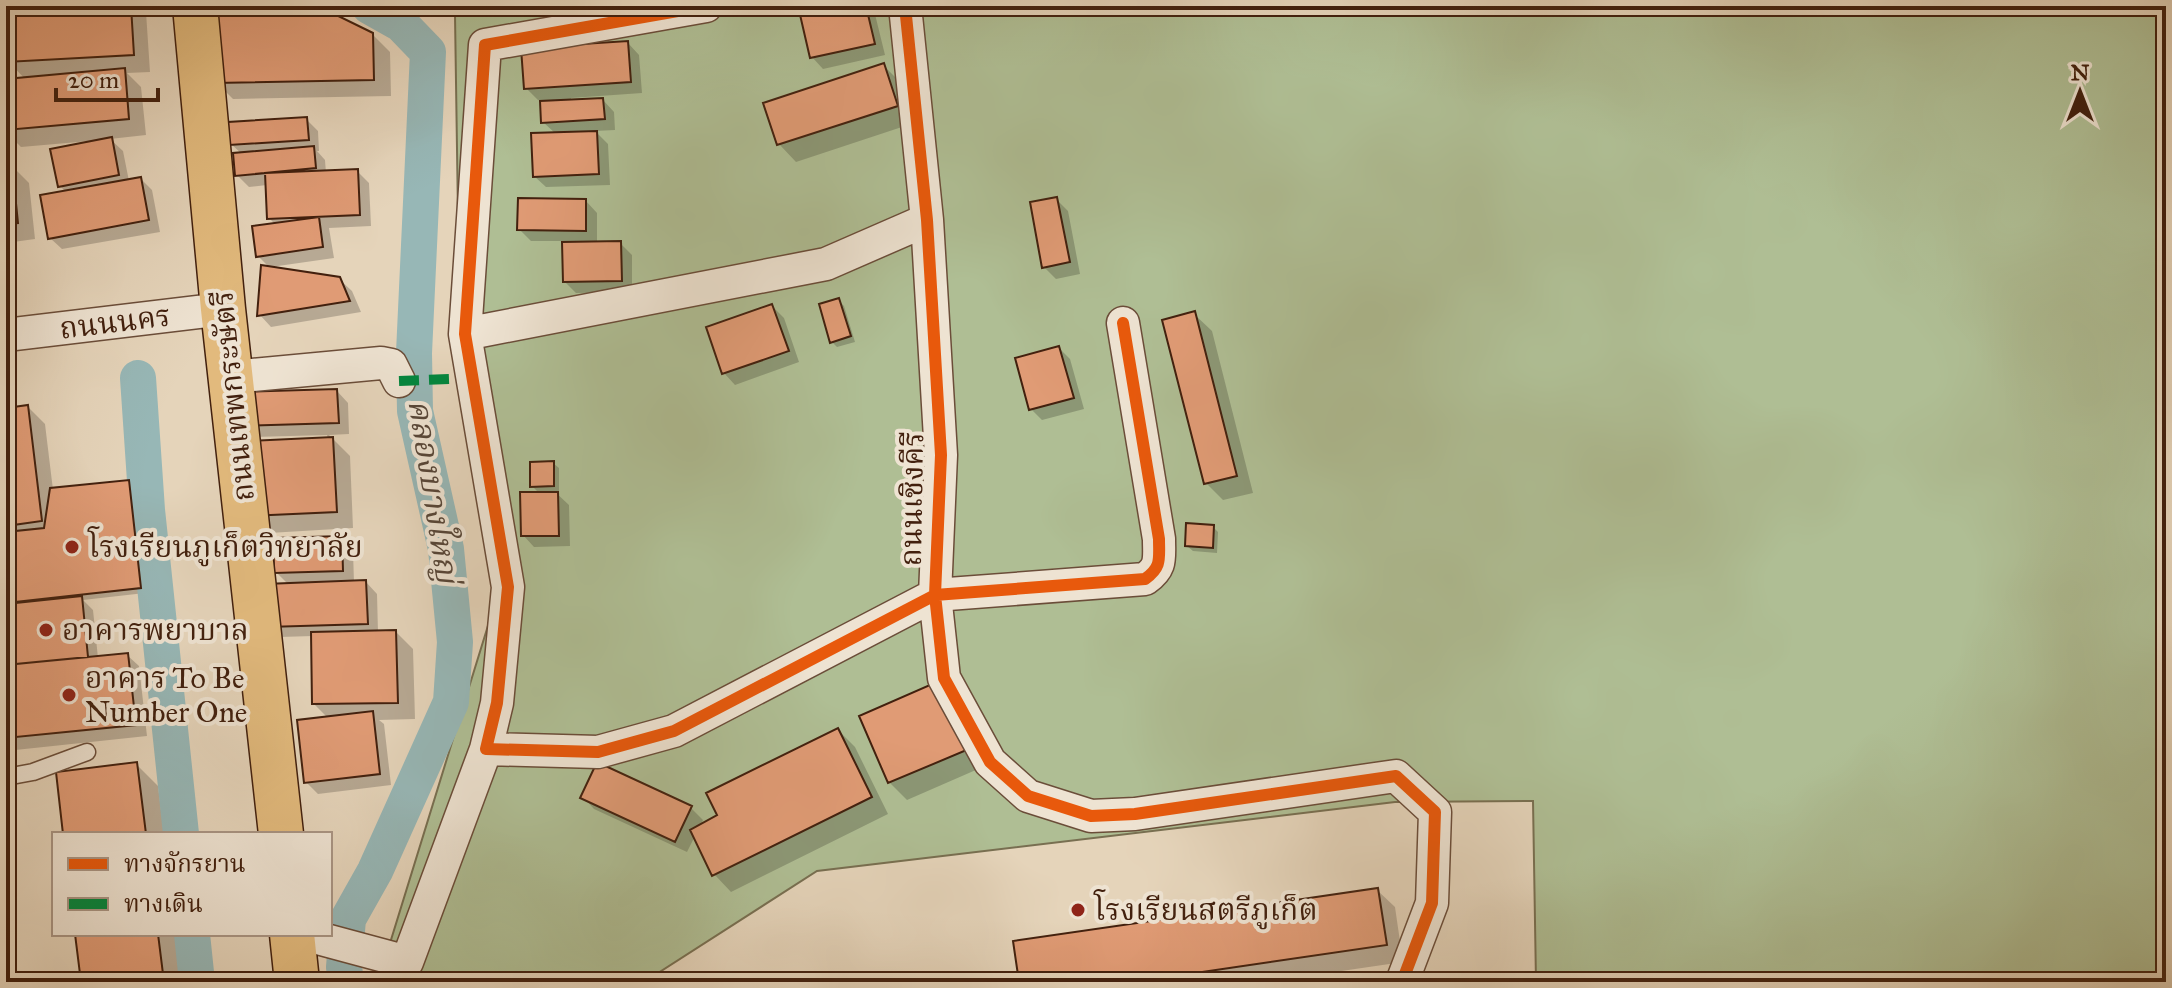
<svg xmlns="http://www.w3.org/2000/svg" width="2172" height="988" font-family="'IM FELL Great Primer','Noto Serif Thai',serif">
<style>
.green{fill:#afbe94;stroke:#786f51;stroke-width:2}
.shadow{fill:#0003}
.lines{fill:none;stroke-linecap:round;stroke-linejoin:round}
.canal{stroke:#97b7b6;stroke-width:36}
.building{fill:#e09b75;stroke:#42200e;stroke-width:2}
.lane-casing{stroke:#6b4d39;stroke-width:19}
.street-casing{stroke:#6b4d39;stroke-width:35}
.primary-casing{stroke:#42200e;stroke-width:47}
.lane{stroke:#eee3d2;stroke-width:16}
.street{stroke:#eee3d2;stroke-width:32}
.primary{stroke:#e2ba7d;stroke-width:44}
.quiet{stroke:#00873e;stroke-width:10;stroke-dasharray:20 10;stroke-linecap:butt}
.cycleway-casing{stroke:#eee3d2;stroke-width:17}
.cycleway{stroke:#e8590c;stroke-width:12}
.poi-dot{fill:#8f2418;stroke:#eee3d2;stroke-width:3}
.labels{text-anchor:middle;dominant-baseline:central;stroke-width:8;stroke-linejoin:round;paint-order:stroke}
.street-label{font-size:30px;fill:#42200e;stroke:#eee3d2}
.poi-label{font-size:30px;fill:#42200e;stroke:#eee3d2;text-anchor:start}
.water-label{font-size:32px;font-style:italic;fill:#574638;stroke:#eee3d2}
</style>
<rect width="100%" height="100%" fill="#e5d4ba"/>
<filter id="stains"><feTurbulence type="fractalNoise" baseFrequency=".0025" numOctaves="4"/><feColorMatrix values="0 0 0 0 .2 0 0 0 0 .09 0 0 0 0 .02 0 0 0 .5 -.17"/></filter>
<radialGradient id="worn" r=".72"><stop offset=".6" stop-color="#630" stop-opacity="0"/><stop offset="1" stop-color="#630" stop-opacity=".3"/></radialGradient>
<!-- green -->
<path class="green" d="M442,6H2166V982H1536L1533,801L1395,802L817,871L644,982H378L495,603L460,349L455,15Z"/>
<!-- shadow -->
<path class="shadow" d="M6,6H141L146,12L150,72L127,73L141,87L146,135L110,139L123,151L129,181L141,179L152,190L160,232L62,249L50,238L66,192L60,186L90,144V141L21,147L6,132V81L25,79L8,61Z
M313,6L372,34L390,52L391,96L233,99L216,82Z
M800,6H873L885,55L823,69L812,57Z
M628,43L639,55L642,93L571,98V102L603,100L614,112L615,130L595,131L608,144L610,185L546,187L534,176L556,134L543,122L542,100H538L526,88Z
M884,66L901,83L914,123L796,162L779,144Z
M307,120L318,131L319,151H317L325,160L326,173L357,171L369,183L371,226L329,228L334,258L271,267L339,279L352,291L361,312L271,327L260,315L270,268L258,256L275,224L269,218L267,185L249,187L237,175L242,154L231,144Z
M6,166H12L29,183L35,239L6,243Z
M1056,199L1068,211L1080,274L1056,279L1044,267Z
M586,201L597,213V244L620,243L632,255V292L576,293L565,282L564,241H531L519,229Z
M839,301L844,306L855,342L837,347L832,342Z
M772,306L784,318L799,362L735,385L724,373Z
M1194,314L1212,331L1253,493L1223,500L1206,483Z
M1059,348L1070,359L1084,409L1042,420L1031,409Z
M337,391L348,403L349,434L329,435L350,456L353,528L269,533L252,515L328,439L327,435L254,437L242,425Z
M28,407L45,424L53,490L129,482L134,487L145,593L83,600L93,610L98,658L127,655L139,666L147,736L6,751V410Z
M553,463L559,468V491H554L569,505L570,546L534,547L523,535L540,494L532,486Z
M1213,527L1218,532L1217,553L1193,551L1187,546Z
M341,538L353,550L354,583L366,582L377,594L378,632H396L413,649L415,719L379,720L384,724L391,785L318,794L306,782L328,718L314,704L313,636L280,637L269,626L289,585L276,572Z
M939,684L985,766L907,800L889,782Z
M838,730L855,747L888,814L731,892L714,874L695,836L687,852L594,809L583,797L598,765L691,808L703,820L700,827L720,816Z
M136,764L158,786L164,834H65Z
M1377,890L1395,907L1403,962L1266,982H1021Z
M77,934H176L182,982H83Z"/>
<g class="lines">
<!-- canal -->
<path class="canal" d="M138,378L147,510L181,834
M192,934L197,982
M346,982L344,967L348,919L375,871L451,702L455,642L446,549L415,411L414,353L428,52L401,24L369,6"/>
</g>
<!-- building -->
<path class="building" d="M6,6H131L134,55L6,62Z
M212,6H318L373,33L374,80L214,83Z
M798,6H866L875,44L810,58Z
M628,41L631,82L524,89L521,48Z
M884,63L898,106L777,145L763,103Z
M125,68L129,119L6,130V79Z
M603,98L605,119L541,123L540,101Z
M307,117L309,140L229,145L228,122Z
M597,131L599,174L533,177L531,133Z
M112,137L119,175L58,187L50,149Z
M314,146L316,168L235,176L233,153Z
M6,164H12L18,223L6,224Z
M358,169L360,215L267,219L265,173Z
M141,177L149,220L48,239L40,195Z
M1057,197L1070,262L1042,268L1030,202Z
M518,198L586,199V231L517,230Z
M319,217L323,247L256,257L252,226Z
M621,241L622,281L563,282L562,242Z
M261,265L340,277L350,301L257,316Z
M839,298L851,336L830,343L819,304Z
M772,304L789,351L722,374L706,327Z
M1195,311L1237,476L1204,484L1162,320Z
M1059,346L1074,398L1029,410L1015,358Z
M337,389L339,423L240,426L239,392Z
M28,405L42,521L6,526V408Z
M333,437L337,512L250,516L246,441Z
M554,461V486L530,487V462Z
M129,480L141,588L6,603V532L44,528L50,488Z
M520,492H558L559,536H521Z
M1186,523L1214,525L1213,548L1185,546Z
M342,536L343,571L274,573L273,538Z
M366,580L368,624L267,627L265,584Z
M82,596L88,657L6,665V604Z
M396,630L398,703L312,704L311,632Z
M128,653L136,725L6,738V665Z
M939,681L969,749L888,783L859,716Z
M373,711L380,774L304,783L297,720Z
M838,728L872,797L712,876L690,830L717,815L706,793Z
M137,762L146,834H63L56,772Z
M597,762L692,806L675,842L580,798Z
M1378,888L1387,945L1134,982H1019L1013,941Z
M75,934H158L164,982H81Z"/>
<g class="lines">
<defs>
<path id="lane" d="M6,777L33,772L87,752
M6,973L7,982"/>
<path id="street" d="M706,6L485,45L465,334L508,587L497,703L486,749L598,752L674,731L935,595L1145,579C1162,567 1159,559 1159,539L1123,323
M905,6L927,220L941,455L935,595L944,678L990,762L1028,796L1091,816L1135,814L1396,776L1435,812L1432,903L1402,982
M465,334L826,264L927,220
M6,335L223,309
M231,377L381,363L391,365L399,381
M303,934L407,962L486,749"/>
<path id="primary" d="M195,6L223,309L281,834
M292,934L297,982"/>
</defs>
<!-- lane casing -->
<use href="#lane" class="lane-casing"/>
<!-- street casing -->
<use href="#street" class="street-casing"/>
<!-- primary casing -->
<use href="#primary" class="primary-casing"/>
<!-- lane -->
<use href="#lane" class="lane"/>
<!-- street -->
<use href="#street" class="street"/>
<!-- primary -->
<use href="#primary" class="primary"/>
<!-- quiet -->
<path class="quiet" d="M399,381L451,379"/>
<defs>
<path id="cycleway" d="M706,6L485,45L465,334L508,587L497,703L486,749L598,752L674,731L935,595L1145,579C1162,567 1159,559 1159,539L1123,323
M905,6L927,220L941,455L935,595L944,678L990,762L1028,796L1091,816L1135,814L1396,776L1435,812L1432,903L1402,982"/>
</defs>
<!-- cycleway casing -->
<use href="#cycleway" class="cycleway-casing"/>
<!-- cycleway -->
<use href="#cycleway" class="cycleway"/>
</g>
<!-- markers -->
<g class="poi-dot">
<circle cx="72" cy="547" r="8"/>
<circle cx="46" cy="630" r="8"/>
<circle cx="69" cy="695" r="8"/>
<circle cx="1078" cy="910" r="8"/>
</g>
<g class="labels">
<!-- street labels -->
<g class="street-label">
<text transform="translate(115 322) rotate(-7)">ถนนนคร</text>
<text transform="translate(233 396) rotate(-96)">ถนนเทพกระษัตรี</text>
<text transform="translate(912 499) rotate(-89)">ถนนเชิงคีรี</text>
</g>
<!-- poi labels -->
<g class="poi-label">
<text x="88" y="547">โรงเรียนภูเก็ตวิทยาลัย</text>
<text x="62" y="630">อาคารพยาบาล</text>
<text x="85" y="678">อาคาร To Be<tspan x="85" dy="34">Number One</tspan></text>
<text x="1094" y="910">โรงเรียนสตรีภูเก็ต</text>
</g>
<!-- water labels -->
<g class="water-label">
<text transform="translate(433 491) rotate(81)">คลองบางใหญ่</text>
</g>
</g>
<!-- margin -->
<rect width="2172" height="988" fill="none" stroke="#e5d4ba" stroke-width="32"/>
<rect x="8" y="8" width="2156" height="972" fill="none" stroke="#42200e" stroke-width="4"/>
<rect x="16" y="16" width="2140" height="956" fill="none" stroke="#42200e" stroke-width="2"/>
<!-- legend -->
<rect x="52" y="832" width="280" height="104" fill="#eee3d2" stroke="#a99584" stroke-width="2"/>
<rect x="68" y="858" width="40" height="12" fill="#e8590c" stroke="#a99584" stroke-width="2"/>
<text x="124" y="872" font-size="24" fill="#42200e">ทางจักรยาน</text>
<rect x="68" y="898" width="40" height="12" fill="#00873e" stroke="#a99584" stroke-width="2"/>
<text x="124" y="912" font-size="24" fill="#42200e">ทางเดิน</text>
<!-- north arrow -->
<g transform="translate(2080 92)" stroke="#eee3d2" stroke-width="6" paint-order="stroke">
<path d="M0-6L14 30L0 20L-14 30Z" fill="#42200e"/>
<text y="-12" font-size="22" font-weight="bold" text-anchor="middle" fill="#42200e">N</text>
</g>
<!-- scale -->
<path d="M56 88v12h102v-12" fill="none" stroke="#42200e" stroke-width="4"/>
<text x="68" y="88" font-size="24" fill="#42200e" stroke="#eee3d2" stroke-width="6" paint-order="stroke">20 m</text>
<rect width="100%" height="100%" filter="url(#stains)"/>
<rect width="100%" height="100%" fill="url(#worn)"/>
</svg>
